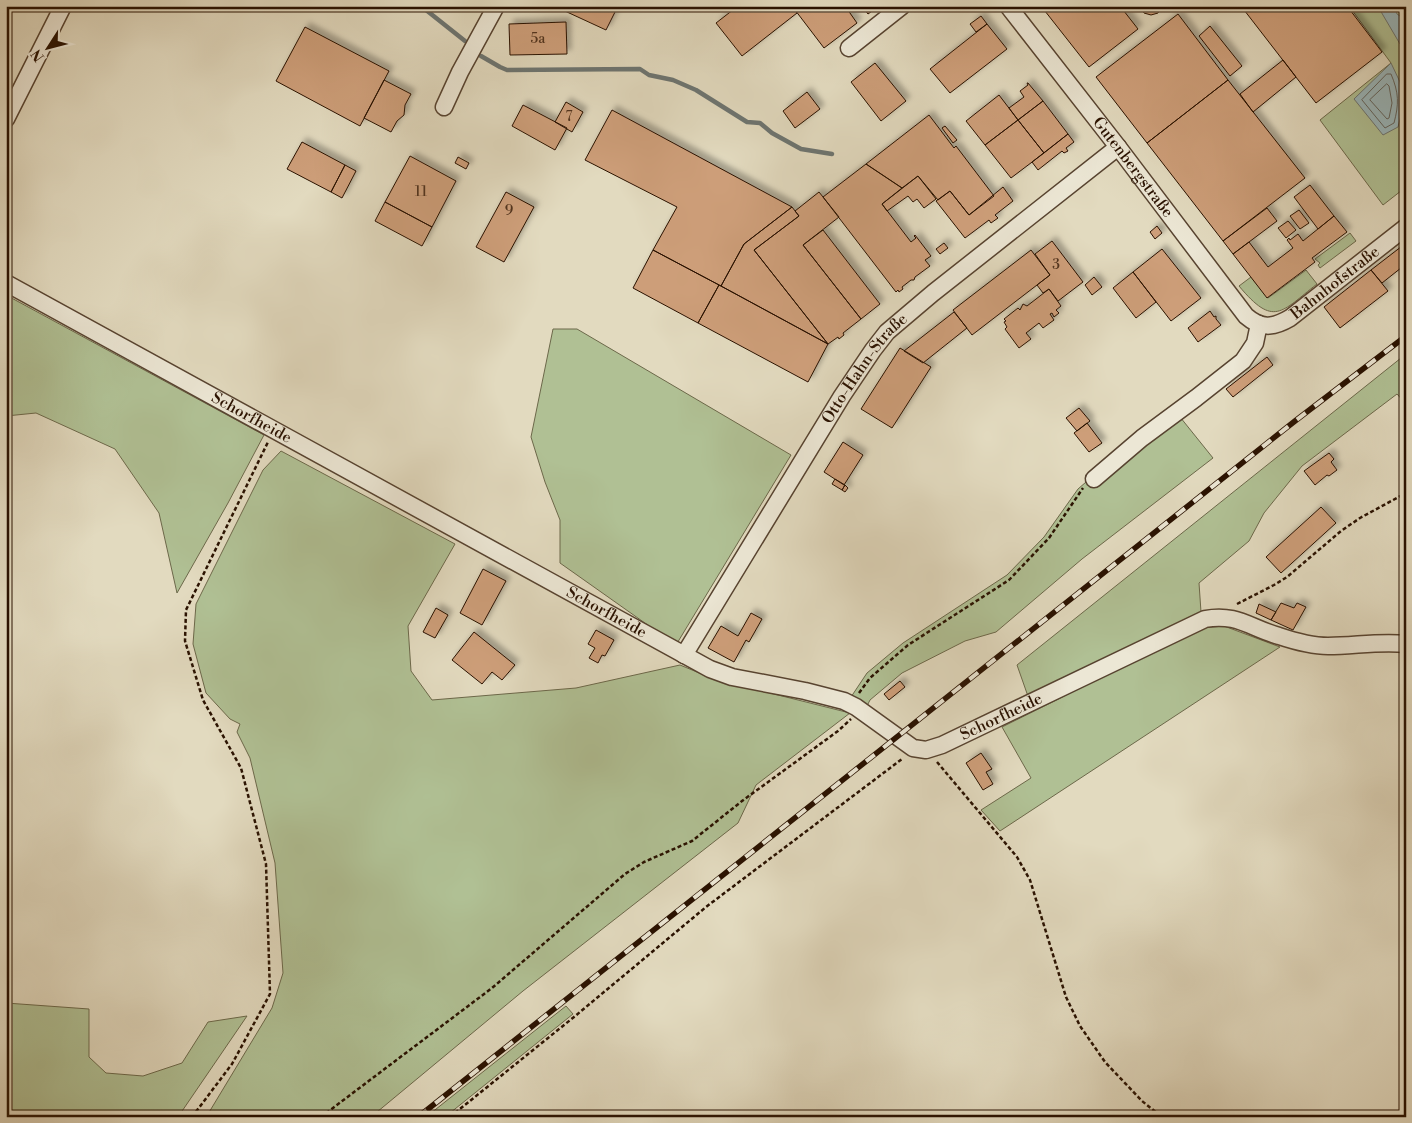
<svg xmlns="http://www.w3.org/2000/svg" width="1412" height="1123" font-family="'Libre Bodoni',serif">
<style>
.green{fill:#b0c094;stroke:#6c684a}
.water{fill:#9ab8bd;stroke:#6d7571}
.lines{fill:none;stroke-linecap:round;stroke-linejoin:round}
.shore{stroke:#62645e;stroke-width:1}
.stream{stroke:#6d7571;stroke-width:4.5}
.building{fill:#cd9e79;stroke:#291100;filter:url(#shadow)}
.minor-casing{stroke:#574330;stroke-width:19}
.path{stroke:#291100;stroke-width:2.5;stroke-dasharray:4 2.5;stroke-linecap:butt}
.minor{stroke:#ece7d5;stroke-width:16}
.rail-casing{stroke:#291100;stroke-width:5.5}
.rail{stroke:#ece7d5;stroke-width:4;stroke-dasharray:11;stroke-linecap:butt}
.labels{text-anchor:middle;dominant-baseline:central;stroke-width:4;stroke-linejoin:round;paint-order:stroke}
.number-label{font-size:14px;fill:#52341e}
.street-label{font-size:16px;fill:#291100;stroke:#ece7d5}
</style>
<defs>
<filter id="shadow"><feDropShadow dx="4.5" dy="-4.5" stdDeviation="2.5" flood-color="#0004"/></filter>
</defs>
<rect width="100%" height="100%" fill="#e2dabf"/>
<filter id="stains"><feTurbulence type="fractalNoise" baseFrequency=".004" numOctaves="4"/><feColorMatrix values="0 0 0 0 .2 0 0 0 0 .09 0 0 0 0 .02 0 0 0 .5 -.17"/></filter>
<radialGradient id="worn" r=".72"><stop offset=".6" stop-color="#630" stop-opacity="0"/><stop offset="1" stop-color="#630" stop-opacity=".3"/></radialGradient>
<!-- green -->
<path class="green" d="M1349,6H1406V187L1383,205L1320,120L1391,63Z
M1350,233L1356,241L1320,268L1318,265L1320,263L1315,259Z
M1306,270L1317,284C1281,312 1274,328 1239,286L1251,277L1268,298Z
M6,295L264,435L228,503L177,593L159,513L115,449L36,413L6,416Z
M553,329H577L791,455L676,645L560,563V520L545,482L531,437Z
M1406,354V404L1397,394L1302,466L1264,513L1249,541L1199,583L1201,612L1030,702L1017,665Z
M1172,407L1213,458L1082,559L996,632L965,641L902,673L870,700L866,708L849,700L867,673L903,643L1007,575L1044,537L1078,489Z
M281,451L455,544L408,626L411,671L432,700L576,688L680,665L714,679L850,713L756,785L738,823L523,991L371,1117H210L208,1114L272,1008L283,973L275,863L250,758L237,732L240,724L230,719L206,693L193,644L196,604L263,470Z
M1224,626L1280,647L1000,831L981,810L1031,778L1002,727L1201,628Z
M6,1003L89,1009V1057L106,1073L143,1076L182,1063L208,1022L247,1016L178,1117H6Z
M566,1006L573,1014L445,1117H426Z"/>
<!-- water -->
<path class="water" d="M1376,6H1394L1397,14L1406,20V50L1400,44L1380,10Z
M1391,63L1400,82L1404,103L1398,127L1383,135L1354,99Z"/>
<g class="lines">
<!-- shore -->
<path class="shore" d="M1387,74H1391C1399,93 1399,104 1394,123L1385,128L1362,100Z
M1387,84L1389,86L1392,103L1389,118L1387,119L1370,100Z"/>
<!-- stream -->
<path class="stream" d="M421,6L465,41
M481,56L500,67L507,70L640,69L649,75L673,80L696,90L747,122L760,123L772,133L801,149L832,154"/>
</g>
<!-- building -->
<path class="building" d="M554,6H618L606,30Z
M738,6H792L797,13L742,56L716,23Z
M792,6H845L857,23L824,48Z
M862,6H879L868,14Z
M1041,6H1120L1138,29L1089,67Z
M1140,6H1162L1158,13L1151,15L1144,13Z
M1241,6H1347L1382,52L1316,103Z
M1178,14L1228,80L1147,143L1096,77Z
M981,16L987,24L976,32L970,24Z
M566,22L567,54L510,55L509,24Z
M987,24L1007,49L950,93L930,69Z
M1210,26L1242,66L1230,76L1199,36Z
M305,27L389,71L360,126L276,81Z
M1283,60L1296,77L1253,112L1240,94Z
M875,63L906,101L881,121L851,82Z
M384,80L411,94L405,105L404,115L397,121L391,132L364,118Z
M1228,80L1305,178L1223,241L1147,143Z
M1027,83H1028L1043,101L1018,120L1009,108L1024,97L1020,91L1028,85Z
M807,92L820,109L795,128L783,111Z
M999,95L1018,120L985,145L966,121Z
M1043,101L1068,134L1044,153L1018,120Z
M566,102L583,112L572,132L555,122Z
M523,105L567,128L555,150L512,126Z
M612,110L792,207L744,244L721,286L653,250L677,207L585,160Z
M929,115L954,148L956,146L994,196L969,215L950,191L938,200L918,176L902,188L866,164Z
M1018,120L1044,153L1011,178L985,145Z
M945,126L957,140L953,143L942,128Z
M1068,134L1074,142L1066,148L1068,151L1064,153L1062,151L1038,170L1032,162Z
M302,142L345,165L331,192L287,169Z
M410,156L456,181L432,227L385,202Z
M458,157L469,163L466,169L455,163Z
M866,164L902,188L882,204L911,242L916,238L914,236L915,235L931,256L925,260L930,266L915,277L914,280H911L902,287L903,289L899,292L898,290L896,292L823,197Z
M345,165L356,171L342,198L331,192Z
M918,176L936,199L924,208L917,199L913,202L908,196L887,211L882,204Z
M1310,185L1334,216L1318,229L1294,197Z
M1003,187L1013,201L995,215L998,218L991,223L989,220L965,238L936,201L950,191L969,215Z
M506,192L534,207L504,262L476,247Z
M819,192L839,217L803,245L861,319L843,333L844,335L839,339L838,337L828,344L754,250L799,216L795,211Z
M385,202L432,227L422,246L375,221Z
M792,207L799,216L754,250L828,344L721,286L744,244Z
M1267,208L1277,221L1233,254L1223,241Z
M1299,210L1309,223L1300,229L1290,216Z
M1334,216L1347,232L1312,258L1315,262L1267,298L1233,254L1249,242L1268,267L1293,248L1287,240L1289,238L1290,240L1298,234L1303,241Z
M1288,221L1296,230L1286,238L1278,228Z
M1157,226L1162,233L1155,239L1150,232Z
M823,230L880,304L861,319L803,245Z
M1052,241L1083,282L1058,301L1049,289L1043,293L1037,285L1050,275L1035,254Z
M944,243L948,248L940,254L936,249Z
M1406,243V264L1382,283L1371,270Z
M1162,249L1201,298L1171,321L1133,272Z
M653,250L719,285L698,323L633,288Z
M1031,250L1050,275L972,335L953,310Z
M1371,270L1388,291L1340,328L1324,307Z
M1133,272L1156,302L1136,318L1113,288Z
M1094,277L1102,287L1092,295L1085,285Z
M719,285L828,344L808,382L698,323Z
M1049,289L1061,306L1056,310L1059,313L1054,317L1052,313L1050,314L1054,320L1043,328L1039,323L1026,333L1031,339L1019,348L1005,329L1007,327L1004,322L1006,321L1004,319L1018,308L1020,310L1023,304L1027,306Z
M1210,311L1214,317L1216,316V319L1221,325L1198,342L1188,328Z
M954,312L967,328L923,363L904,351Z
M900,348L931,367L892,428L861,409Z
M1267,357L1273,365L1233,397L1226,389Z
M1079,408L1090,421L1077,431L1066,418Z
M1087,423L1102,443L1089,452L1074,433Z
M843,442L863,455L844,485L824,472Z
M1329,453L1334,459L1331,462L1337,470L1329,476L1327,475L1315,485L1304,471Z
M835,479L845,485L842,490L832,484Z
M845,485L848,488L845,492L842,490Z
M1321,507L1336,523L1281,573L1266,557Z
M483,569L506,581L482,625L460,613Z
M1281,603L1294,608L1297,603L1306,607L1293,630L1271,620Z
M1259,604L1276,612L1271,620L1256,613Z
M436,608L448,615L435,638L423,632Z
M751,613L762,619L749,642L746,640L734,662L708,648L721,626L738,636Z
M596,630L614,640L605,656L602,655L598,663L589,658L595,648L588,644Z
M474,632L515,665L502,680L492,672L482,684L452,660Z
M900,681L905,687L889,700L884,694Z
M981,753L992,769L986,772L993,784L983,790L966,763Z"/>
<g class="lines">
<defs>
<g id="minor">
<path id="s1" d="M1008,6L1118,147L1246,316C1261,329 1273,328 1290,318L1406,227"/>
<path d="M849,48L902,6"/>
<path d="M444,107L460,72L496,6"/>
<path d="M6,119L63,6"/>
<path id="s2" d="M6,283L710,669L732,677L805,691L844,701L856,707L913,748L926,750L942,745L1205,619C1237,613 1250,628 1279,636C1294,641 1312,646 1328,646C1354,646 1380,641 1406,644"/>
<path d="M1094,479L1142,438L1196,398L1243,361L1255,343L1259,324"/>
<path id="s3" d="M684,655L842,396L873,350L887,332L933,293L1118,147"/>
</g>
</defs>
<!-- minor casing -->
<use href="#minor" class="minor-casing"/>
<!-- path -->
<path class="path" d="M1237,604L1274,585L1287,577L1341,531L1360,518L1406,493
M859,693L870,678L908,645L1009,580L1049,538L1083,488
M937,762L1017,857L1030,880L1066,997L1080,1026L1105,1062L1142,1101L1162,1117
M192,1117L232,1064L270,994L266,864L241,768L203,700L185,641L186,610L268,442
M321,1117L492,988L625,874L644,862L692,841L742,801L838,731L851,719
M450,1117L574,1017L706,907L902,759"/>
<!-- minor -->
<use href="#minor" class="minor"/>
<defs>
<path id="rail" d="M418,1117L1295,421L1406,336"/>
</defs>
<!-- rail casing -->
<use href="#rail" class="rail-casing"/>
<!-- rail -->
<use href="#rail" class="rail"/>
</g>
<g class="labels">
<!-- number labels -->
<g class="number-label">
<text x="538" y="39">5a</text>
<text x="569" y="117">7</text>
<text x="421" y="192">11</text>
<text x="509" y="211">9</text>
<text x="1056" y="265">3</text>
</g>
<!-- street labels -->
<g class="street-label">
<text stroke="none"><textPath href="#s1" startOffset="204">Gutenbergstraße</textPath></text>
<text stroke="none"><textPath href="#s1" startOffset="496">Bahnhofstraße</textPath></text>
<text stroke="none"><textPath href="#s3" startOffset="339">Otto-Hahn-Straße</textPath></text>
<text stroke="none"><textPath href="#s2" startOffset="280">Schorfheide</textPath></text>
<text stroke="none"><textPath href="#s2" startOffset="685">Schorfheide</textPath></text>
<text stroke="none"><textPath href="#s2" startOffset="1120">Schorfheide</textPath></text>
</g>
</g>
<!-- margin -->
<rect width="1412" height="1123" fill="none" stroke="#e2dabf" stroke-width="25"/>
<rect x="8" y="8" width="1397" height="1108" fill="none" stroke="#291100" stroke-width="2.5"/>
<rect x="12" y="12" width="1387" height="1098" fill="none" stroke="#291100"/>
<!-- north arrow -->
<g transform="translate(48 48) rotate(234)" stroke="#ece7d5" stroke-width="4" paint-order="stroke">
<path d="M0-4L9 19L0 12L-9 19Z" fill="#291100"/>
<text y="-8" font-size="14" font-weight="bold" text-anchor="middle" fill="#291100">N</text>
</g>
<rect width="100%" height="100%" filter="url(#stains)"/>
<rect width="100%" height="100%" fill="url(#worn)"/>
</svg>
